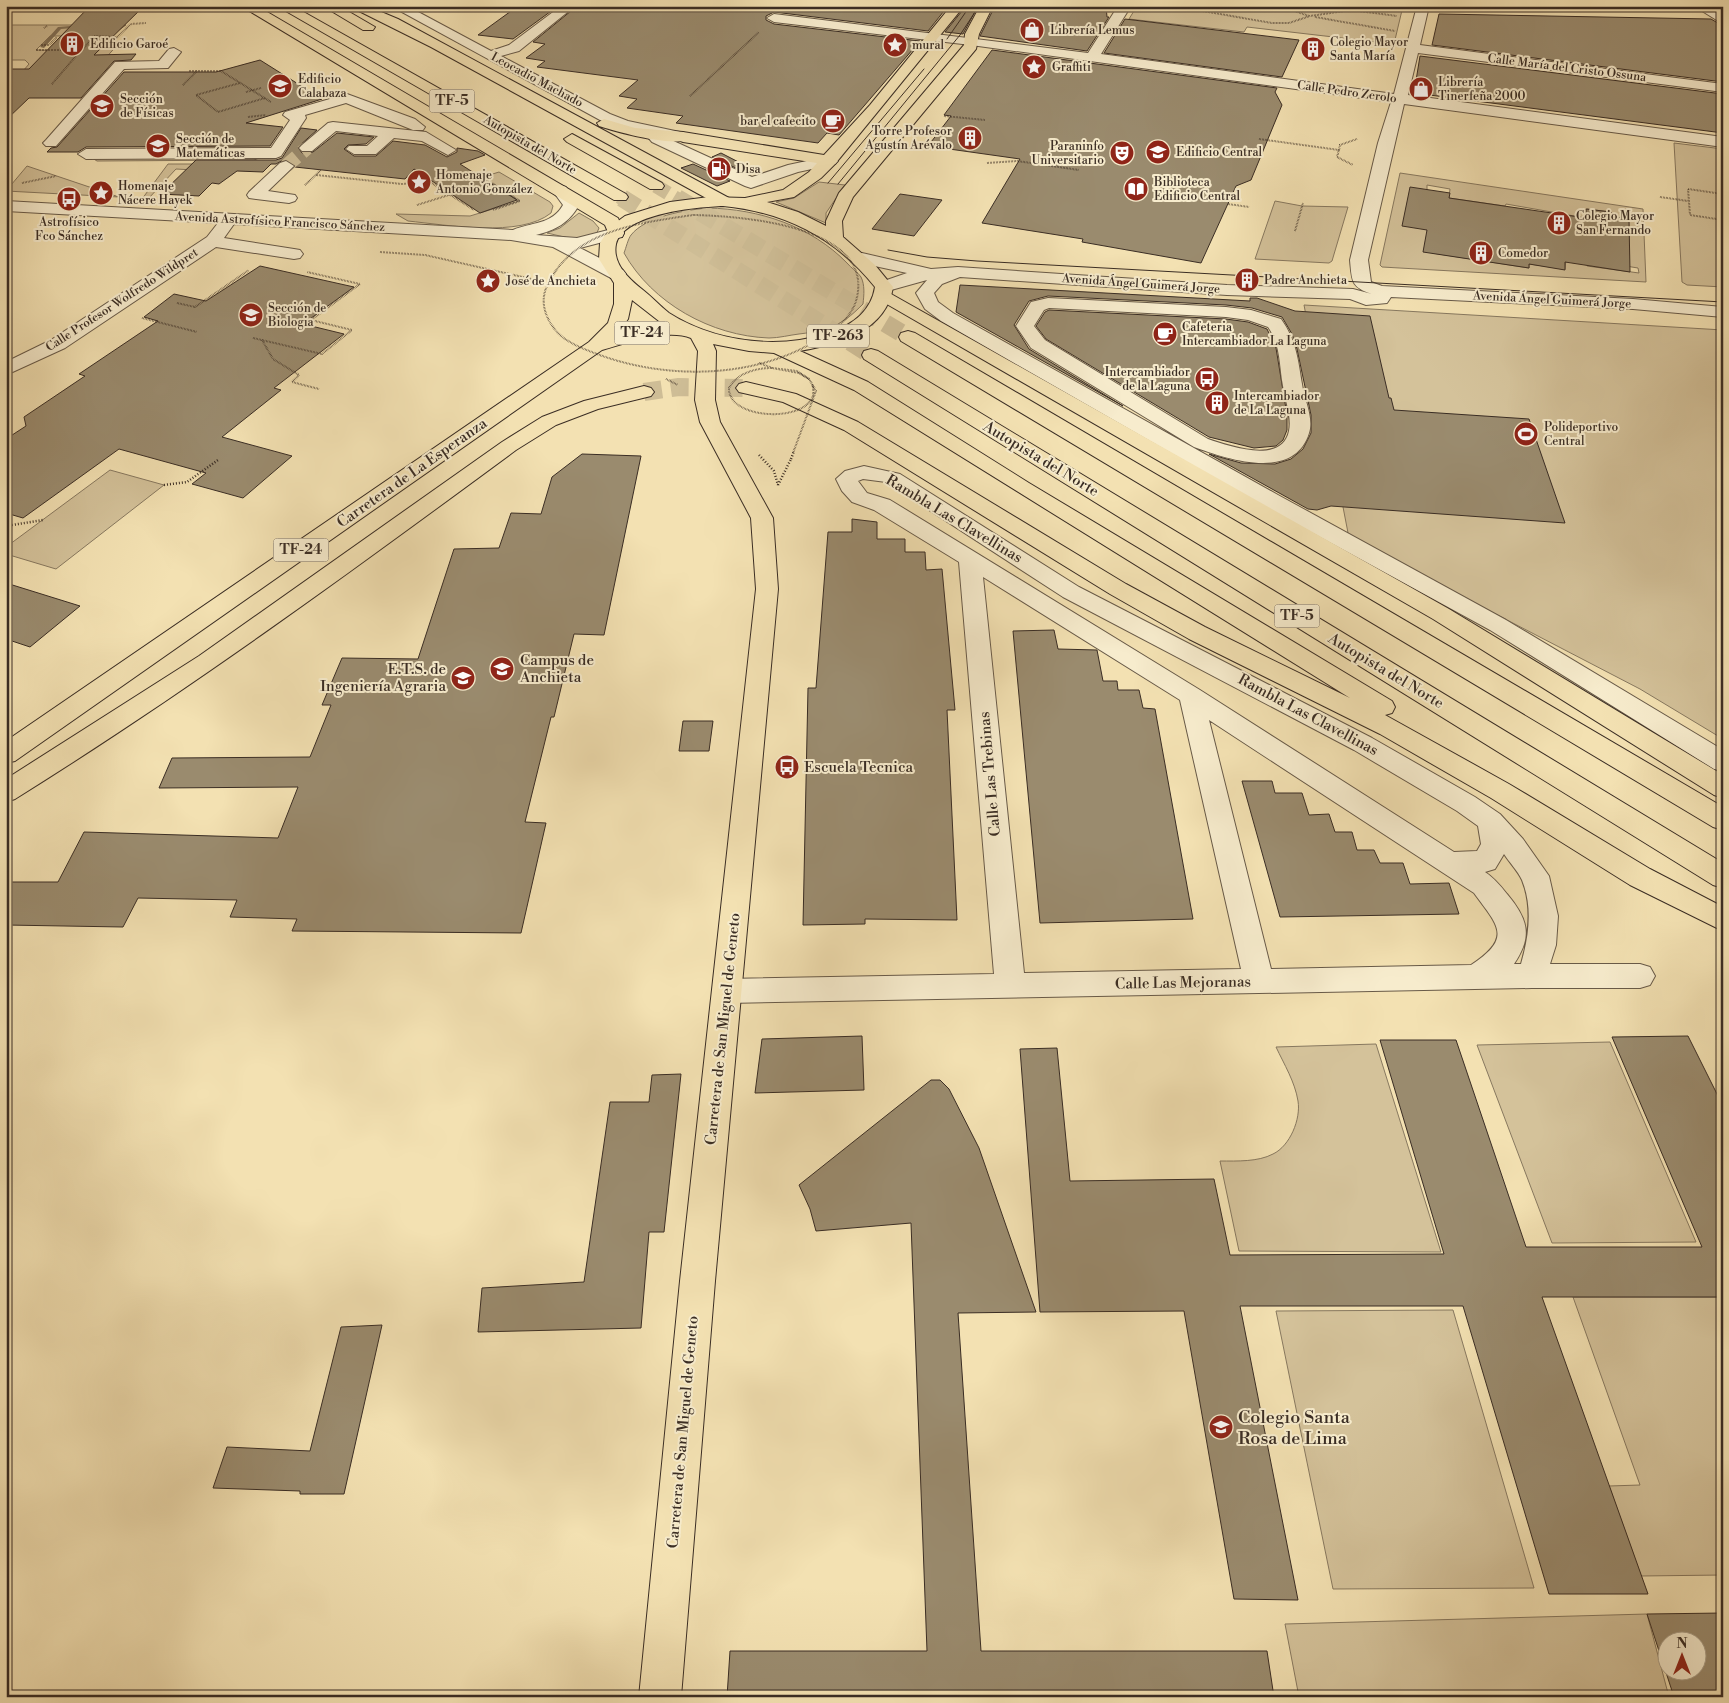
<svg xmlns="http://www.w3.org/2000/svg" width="1729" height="1703" font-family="'Libre Bodoni',serif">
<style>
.green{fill:#d4c29a;stroke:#87785f;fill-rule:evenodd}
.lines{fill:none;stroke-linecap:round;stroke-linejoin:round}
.stream{fill:#83745c;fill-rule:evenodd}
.building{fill:#9a8b6e;stroke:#3a2d24;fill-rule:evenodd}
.minor-tunnel{stroke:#cebd96;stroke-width:14;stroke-dasharray:14 7;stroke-linecap:butt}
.major-tunnel{stroke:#cebd96;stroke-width:18;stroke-dasharray:18 9;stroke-linecap:butt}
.highway-tunnel-far1{stroke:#cebd96;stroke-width:14;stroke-dasharray:14 7;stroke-linecap:butt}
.highway-tunnel{stroke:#cebd96;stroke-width:18;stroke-dasharray:18 9;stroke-linecap:butt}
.minor-casing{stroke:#685a48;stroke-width:2}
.major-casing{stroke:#3a2d24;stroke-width:2}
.highway-casing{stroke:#3a2d24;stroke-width:2}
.path-far1{stroke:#3a2d24;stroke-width:2;stroke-dasharray:0.5 1;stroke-linecap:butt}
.path{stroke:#3a2d24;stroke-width:2.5;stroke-dasharray:1 2;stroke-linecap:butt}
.minor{fill:#f7eccd;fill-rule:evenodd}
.major{fill:#f3e1b2;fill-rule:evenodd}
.highway{fill:#f3e1b2;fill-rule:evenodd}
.tram{stroke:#3a2d24;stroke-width:1}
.path-bridge-far1{stroke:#3a2d24;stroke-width:2;stroke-dasharray:0.5 1;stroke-linecap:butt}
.path-bridge{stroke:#3a2d24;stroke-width:2.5;stroke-dasharray:1 2;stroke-linecap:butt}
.labels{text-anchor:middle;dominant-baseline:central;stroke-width:4;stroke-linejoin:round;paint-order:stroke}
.far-poi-label{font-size:12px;fill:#3a2d24;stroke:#f7eccd;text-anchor:start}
.far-street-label{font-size:12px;fill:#3a2d24;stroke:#f7eccd}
.shield{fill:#f7eccd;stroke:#736657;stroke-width:1}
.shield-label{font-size:14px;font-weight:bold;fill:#3a2d24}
.street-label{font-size:15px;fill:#3a2d24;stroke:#f7eccd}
.poi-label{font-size:15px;fill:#3a2d24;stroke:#f7eccd;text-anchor:start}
.near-poi-label{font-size:18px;fill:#3a2d24;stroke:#f7eccd;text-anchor:start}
</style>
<rect width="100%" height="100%" fill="#f3e1b2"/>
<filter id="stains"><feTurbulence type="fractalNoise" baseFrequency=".004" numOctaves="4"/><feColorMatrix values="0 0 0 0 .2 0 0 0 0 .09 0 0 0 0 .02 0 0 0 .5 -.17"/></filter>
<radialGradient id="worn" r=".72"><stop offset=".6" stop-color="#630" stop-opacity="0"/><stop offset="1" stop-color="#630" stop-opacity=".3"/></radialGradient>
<!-- green -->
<path class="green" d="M1137,6H1403L1394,44L1247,27L1244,32L1129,19Z
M6,25H126L110,36H50L36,50L83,51L91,43L120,42L76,91L23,71L29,64L25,60H6Z
M1674,143L1723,149V287L1687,285L1682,282Z
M267,155L254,160L97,161L89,156Z
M168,164H221L212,171L176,169L148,199H142Z
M27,166L119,197L6,191Z
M499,172L550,202L553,206L551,213C520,238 447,225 408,221L396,214L470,216L519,201L483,177Z
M1400,173L1643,209L1646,282L1382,267L1380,265ZM1427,185L1450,189L1449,198L1505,206L1506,204L1586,218L1587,209L1611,212V216L1501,225L1427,190ZM1432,253L1566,259L1565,269L1529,264V268ZM1588,260L1638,268L1639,273L1587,266Z
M819,182L845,185L826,213V223L776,202L794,198Z
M1275,201L1302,206L1348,207L1332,261L1329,263L1255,259Z
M708,208C759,209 811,226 847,263C851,268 858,272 861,277C865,285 864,295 863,304C858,309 852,315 846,319C832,329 816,332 799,334C790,335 779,338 769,338C711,336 652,303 624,253C626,248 628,239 631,235C646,216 686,210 708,208Z
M579,213L593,221L599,228L596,235L573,239L547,233L560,228Z
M1304,305L1723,330V739L1640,689L1349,538Z
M110,470L164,485L56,569L6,554V547Z
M1610,1042L1696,1242L1552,1243L1477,1045Z
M1376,1044L1441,1252L1239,1251L1220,1161C1237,1161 1258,1162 1273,1154C1290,1146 1301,1119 1298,1101C1295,1082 1284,1064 1276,1047Z
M1573,1297H1723V1575L1641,1576L1609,1486L1640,1485Z
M1453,1310L1534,1588L1333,1589L1276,1311Z
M1647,1614L1669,1697H1299L1285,1624Z"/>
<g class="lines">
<!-- stream -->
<path class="stream" d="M82,25L84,27L61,29L44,48L40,47L58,27Z"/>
</g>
<!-- building -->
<path class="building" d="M90,6H144L94,55L136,54L131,60L114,61L81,98H29L6,120V69H29Z
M518,6H558L513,39L478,35Z
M577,6H948L928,31L774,12L766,16V20L774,24L920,41L839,135L827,133L818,143L676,123L683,116L627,108L637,99L619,96L638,80L537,67L545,61L526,58L545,44L533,42Z
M966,6H978L963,34L945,32Z
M995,6H1106L1107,17H1109L1087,51L980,36Z
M1439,14L1711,19L1723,26V82L1432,45Z
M1125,19L1299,40L1282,77L1104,53Z
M992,50L1277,88L1275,92L1282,105L1251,180L1236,186L1201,263L1082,242L1083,239L982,223L1020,159L928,146L951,116L944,115Z
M1420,56L1723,94V133L1414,93Z
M260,60L322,99L246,123L283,127L270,146L86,147L78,152H47L51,148L57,147L124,72H216Z
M301,128L317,130L298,147L302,153L313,152L337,133L374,137L366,144L348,145L344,149L354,156H376L393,141L425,145L447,157L457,152V148L478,151L485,155L460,164L517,200L480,213L414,169L405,179L295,167L285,159L276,164H271L263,172L237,171L219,184L212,183L199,196L161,194L196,160H276L282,158Z
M721,153L756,171L749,174L712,157Z
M693,164L730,181L717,186L681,168Z
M1410,187L1450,193L1449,198L1586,218V209L1611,212V216L1629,219L1630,272L1565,262V270L1529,264V268L1423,252L1427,230L1402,226Z
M900,194L942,200L914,236L872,229Z
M260,266L354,287L303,324L344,334L274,388L281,390L222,437L292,456L243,498L192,484L206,473L119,449L23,518L6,513V439L26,426L24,417L85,376L79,374L158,321L144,317L174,294L206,301Z
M960,285L1250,301V298H1257L1295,311L1370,316L1389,398H1391L1394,410L1529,419L1565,523L1331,506L1317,510L1308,509L1209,454L1241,463L1275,464L1291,459L1303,449L1311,433V415L1297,349L1292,334L1282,317L1252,308L1226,305L1048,296L1029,301L1014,325L1029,349L1123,406L956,312Z
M1049,310L1226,319L1248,322L1267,329L1276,348L1287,415V430L1283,440L1276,446L1254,448L1209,437L1046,339L1036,326L1045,312Z
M582,454L641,456L604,635L574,634L554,717H551L525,822L546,823L521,933L292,931L297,919L230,917L237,900L138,898L123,927L6,925V882H58L84,832L278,838L298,787L159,788L172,758L310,757L331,705H322L342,658L418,659L454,549L499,548L511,513L541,514L552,477Z
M852,519L877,522V539H905V552H925L926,570L942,569L955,710H947L957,920L865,919V924L803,925L808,688H816L828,532H852Z
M6,583L80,606L30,647L6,639Z
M1054,630L1058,649L1097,650L1103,681H1117L1118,690H1139L1143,708L1155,709L1193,919L1040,923L1013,631Z
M683,721H713L709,751H679Z
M1242,781H1272L1275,793H1302L1309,815L1329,814L1335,832H1352L1357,850H1374L1380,863H1403L1410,884L1449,883L1459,914L1280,917Z
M862,1036L864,1090L755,1093L762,1039Z
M1688,1036L1723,1106V1297H1542L1648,1594H1549L1463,1306H1240L1298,1600L1234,1599L1184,1311L1040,1312L1020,1049L1057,1048L1070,1181L1214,1179L1230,1255L1444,1254L1380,1040H1456L1526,1247H1702L1612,1037Z
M681,1074L664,1232H649L641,1328L478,1332L482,1288L584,1282L610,1102H649L652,1075Z
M931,1080H940L949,1089L979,1148L1036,1312L958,1313L981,1651H1267L1274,1697H727L730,1651H927L911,1223L816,1231L810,1209L799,1185Z
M382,1325L344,1494H300V1491L213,1488L227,1447L310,1451L341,1327Z
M1723,1613V1697H1674L1647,1614ZM1666,1640H1696V1670H1666Z"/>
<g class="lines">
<!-- minor-tunnel -->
<path class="minor-tunnel" d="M286,166L307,148"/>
<!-- major-tunnel -->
<path class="major-tunnel" d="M644,392L679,387L746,388"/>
<!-- highway-tunnel-far1 -->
<path class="highway-tunnel-far1" d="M656,186L679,200
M620,197L624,200"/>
<!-- highway-tunnel -->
<path class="highway-tunnel" d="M622,198L871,355
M677,198L908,337"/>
<defs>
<path id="minor" d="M391,6H407L491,51L509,45L561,6H575L519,51L501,56L610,114L628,121L680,132L683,135L680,138H667L752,177L788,165L830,156L838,161L835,164L798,172L751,188L745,186L652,142L645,134L619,128L600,120Z
M1118,6H1131L1101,54L1394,94L1417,6H1429L1420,45L1723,84V92L1418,53L1408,95L1723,137V147L1404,104L1368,260L1371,282L1382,286L1633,299L1723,307V317L1633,309L1391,297L1387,303L1366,305L1350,299L1227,295L960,277L942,284L934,293L938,302L953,313L1278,495L1506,620L1723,750V771L1714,769L1490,630L1262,505L941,321L925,309L916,293L927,280L884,292L878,291L875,287L878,283L907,273L856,262L853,258L856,254L862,253L931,269L958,267L1227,285L1353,289L1372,294C1351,287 1352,282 1350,260L1378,143L1391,102L971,45L774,22L767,18L774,14L1088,53Z
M1694,6H1709L1723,14V24Z
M174,48L181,52L168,68L124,69L56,146H46L43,143L46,140L115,62L159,61L169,49Z
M347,94L415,119L425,127L423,130H413L346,103L305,115L306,118L281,156L276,158L86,159L78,154L86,149L271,148L290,120L283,115L285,112Z
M333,122L426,132L456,150L448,155L422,141L394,138L376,154H354L346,149L349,146H367L378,136L336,131L312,151H302L299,148L302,145L328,123Z
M286,161L294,166L268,191L295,195L297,198L295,201L289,203L249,198L247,195L249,192L280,163Z
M560,185L566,187L579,205C569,223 556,230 536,235L577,238L616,228L622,229L624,233L622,237L580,248L623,270L626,274L623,278H611L553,247L511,240L234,224L224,238L294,249L300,250L303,254L300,258L294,259L216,247L65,348L6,375V362L51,340L207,237L218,223L6,211V201L513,230C531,222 552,225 563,205L552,190Z
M1048,298L1226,307L1251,310L1281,319C1296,340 1298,359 1302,384C1304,399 1314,418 1309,433C1294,482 1227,459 1194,447L1031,348L1016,326L1031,302ZM1049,308L1226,317L1248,320L1268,327C1281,345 1279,365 1283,386C1285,400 1292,417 1289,431C1282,465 1229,446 1208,439L1045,340L1034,326L1044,310Z
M864,466L900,474L1079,587L1372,738L1475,797L1500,814L1523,839L1549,876L1558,916L1556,945L1550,964H1640L1650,967L1655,976L1650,985L1640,988H1532L727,1003L716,1000L712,991L716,982L727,979L994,974L959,562L874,510L852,502L842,491L836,479L845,471ZM863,479L886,482L1063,597L1354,750L1457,811L1478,826L1481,844L1477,851L1454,852L1200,690L890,500L867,493L858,481ZM983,577L1180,700L1241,969L1024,973ZM1209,720L1474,893C1497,925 1514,937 1471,965L1271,969ZM1504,854C1509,862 1518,871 1522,880C1533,907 1529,936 1521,964H1514C1533,936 1528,919 1507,894C1500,885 1494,878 1485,872L1495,869Z"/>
<path id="major" d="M951,6H964L835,164L821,178L794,197L767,202L798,212L826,226V221L839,193L964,45L965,34L980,6H993L979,34L976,49L853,197L842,221L843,237L875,265L893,287C886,332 838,344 800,351L868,382L1029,483L1392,701L1395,707L1392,713L1385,715L1509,784L1650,869L1723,907V931L1630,885L1491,798L1380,734L1189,639L1110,594L844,430L783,402L739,392L736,388L739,384L746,382L796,394L858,422L1126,584L1205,627L1350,698L854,390L774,353L749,351L713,344L716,351L715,400L720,422L773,518L778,589L715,1281L681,1697H639L680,1281L756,589L751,518L700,422L695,400L698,351L691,338C667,328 626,343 602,350L15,761L6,763V741L589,342L608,323L614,304V283L599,259L600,243L610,227L625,216L670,202L709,197L745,198L783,190L809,172L817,163L683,142L678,140L675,137L678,134L683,132L824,155L870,105ZM723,206C785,212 836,238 875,287C871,313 849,327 826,334C775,350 713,341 669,313C660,306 652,297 643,290C629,279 612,264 616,244C624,213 698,207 723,206ZM632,300L664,325L618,333L628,319Z
M644,386L651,388L654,392L651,396L598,409L556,425L516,450C352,571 188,691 15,799L6,802V779L199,656L502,442L542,417L584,401Z"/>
<path id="highway" d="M241,6H257L618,218L624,233L622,237H610L605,225Z
M277,6H293L626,194L628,197L626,200H614Z
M323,6H339L375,27L373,30H363Z
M349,6H367L398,19L729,198L731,201L723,206L717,204L431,47Z
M604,119L635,128L683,132L691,137C681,150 614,131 599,126L597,123Z
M572,134L662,183L664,186L662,189H650L567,142L564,139Z
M884,290L1449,609L1723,775V798L1714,795L1433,619L878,299L875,295L878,291Z
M908,331L915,333L1723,807V830L1713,827L901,341L899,337L901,333Z
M871,349L878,351L1723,863V888L1713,885L864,359L862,355L864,351Z"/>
</defs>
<!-- minor casing -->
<use href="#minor" class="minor-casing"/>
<!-- major casing -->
<use href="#major" class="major-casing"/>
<!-- highway casing -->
<use href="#highway" class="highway-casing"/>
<!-- path-far1 -->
<path class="path-far1" d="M1281,6L1309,16
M1147,9L1185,8L1272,23H1289L1310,16L1351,10L1397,16
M1315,17L1395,31
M44,28L47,26
M90,40L94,36L117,37
M114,40L131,24L146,23
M41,45H49L57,37
M36,50H82L90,41
M189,71H221L271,102
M240,83L196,95L218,112L265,98
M52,84L81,50
M183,85L197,71
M246,92L261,88
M690,96L759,32
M944,116L985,120
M248,117L266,115
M1259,139L1339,150L1340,145L1357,139
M1339,150L1337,157L1353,165
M987,163L1017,161L1079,170
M316,175L402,184L430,182L474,210
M490,182L520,201L493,210
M22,183L56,176
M305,185L321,170
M1723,194L1688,189L1690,215L1723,220
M1660,197L1688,201
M1228,204L1249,207
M417,205L452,194
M1295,231L1303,203
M380,252L425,255L545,282
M177,303L195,307L249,270
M142,318L197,332
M253,338L322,354L352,330L311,320L360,284L307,272
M262,340L273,359L299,375L292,382L319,389
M666,379L678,385"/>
<!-- path -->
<path class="path" d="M759,455L774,471L778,485
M164,485L187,482L218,460
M778,485L791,459
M6,526L43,520"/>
<!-- minor -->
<use href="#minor" class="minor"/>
<!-- major -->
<use href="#major" class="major"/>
<!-- highway -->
<use href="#highway" class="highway"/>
<!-- tram -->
<path class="tram" d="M947,39L970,6
M828,183L924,69
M838,184L960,35L979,6
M888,250L927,257L977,261L1723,302"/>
<!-- path-bridge-far1 -->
<path class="path-bridge-far1" d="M693,215C739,216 878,225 856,301C849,324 822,338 803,348C741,379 661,378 597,354C584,349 567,343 557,332C545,318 539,301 548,284C574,230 639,223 693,215Z
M759,363L772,368
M772,368L799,373L809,379
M772,368C756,368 737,373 729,388C728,424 826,423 812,384
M772,368L797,371L809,379
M809,379L812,384
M809,379L812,384
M793,453L816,391L812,384"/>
<!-- path-bridge -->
<path class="path-bridge" d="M791,459L794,451"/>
</g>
<!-- icons -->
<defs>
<symbol id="shop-disc" viewBox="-11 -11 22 22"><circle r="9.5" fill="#8f2418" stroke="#f7eccd"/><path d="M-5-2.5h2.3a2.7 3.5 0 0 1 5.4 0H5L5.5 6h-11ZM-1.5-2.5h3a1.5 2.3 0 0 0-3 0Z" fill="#fff"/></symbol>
<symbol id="building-disc" viewBox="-11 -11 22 22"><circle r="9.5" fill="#8f2418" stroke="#f7eccd"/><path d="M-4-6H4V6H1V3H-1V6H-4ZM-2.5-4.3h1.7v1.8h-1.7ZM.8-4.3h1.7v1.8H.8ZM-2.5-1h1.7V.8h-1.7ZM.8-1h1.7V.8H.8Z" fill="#fff"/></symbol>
<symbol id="sight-disc" viewBox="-11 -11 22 22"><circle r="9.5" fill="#8f2418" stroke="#f7eccd"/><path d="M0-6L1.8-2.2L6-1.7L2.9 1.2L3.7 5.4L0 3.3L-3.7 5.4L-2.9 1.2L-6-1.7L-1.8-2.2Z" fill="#fff"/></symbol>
<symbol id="university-disc" viewBox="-11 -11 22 22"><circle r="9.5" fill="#8f2418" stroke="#f7eccd"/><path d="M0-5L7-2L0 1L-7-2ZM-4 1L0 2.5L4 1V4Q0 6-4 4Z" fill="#fff"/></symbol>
<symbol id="cafe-disc" viewBox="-11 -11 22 22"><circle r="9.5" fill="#8f2418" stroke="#f7eccd"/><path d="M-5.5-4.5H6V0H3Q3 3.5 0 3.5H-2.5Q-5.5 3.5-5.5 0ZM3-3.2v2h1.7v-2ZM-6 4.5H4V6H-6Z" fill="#fff"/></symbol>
<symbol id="theatre-disc" viewBox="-11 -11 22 22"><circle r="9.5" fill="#8f2418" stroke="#f7eccd"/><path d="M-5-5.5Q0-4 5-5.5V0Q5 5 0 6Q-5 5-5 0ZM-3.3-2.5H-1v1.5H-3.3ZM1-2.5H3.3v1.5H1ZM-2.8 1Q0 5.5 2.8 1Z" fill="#fff"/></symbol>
<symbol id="fuel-disc" viewBox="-11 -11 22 22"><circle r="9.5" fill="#8f2418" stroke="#f7eccd"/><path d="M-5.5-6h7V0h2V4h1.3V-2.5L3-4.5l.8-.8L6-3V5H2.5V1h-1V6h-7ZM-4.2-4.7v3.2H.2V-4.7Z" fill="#fff"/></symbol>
<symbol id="library-disc" viewBox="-11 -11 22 22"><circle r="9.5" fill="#8f2418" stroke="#f7eccd"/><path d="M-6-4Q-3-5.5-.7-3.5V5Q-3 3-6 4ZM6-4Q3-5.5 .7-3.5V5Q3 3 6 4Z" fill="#fff"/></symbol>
<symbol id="bus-disc" viewBox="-11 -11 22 22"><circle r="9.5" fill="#8f2418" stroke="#f7eccd"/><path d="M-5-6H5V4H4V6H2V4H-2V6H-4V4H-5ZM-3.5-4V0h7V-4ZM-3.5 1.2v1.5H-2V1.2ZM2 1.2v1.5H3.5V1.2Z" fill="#fff"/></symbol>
<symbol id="stadium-disc" viewBox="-11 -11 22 22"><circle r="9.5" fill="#8f2418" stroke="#f7eccd"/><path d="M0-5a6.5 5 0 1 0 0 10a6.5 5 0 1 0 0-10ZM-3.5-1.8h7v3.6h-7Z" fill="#fff"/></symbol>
<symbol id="school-disc" viewBox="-11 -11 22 22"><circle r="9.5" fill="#8f2418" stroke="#f7eccd"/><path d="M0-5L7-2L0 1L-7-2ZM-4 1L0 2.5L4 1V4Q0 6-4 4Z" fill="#fff"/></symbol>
</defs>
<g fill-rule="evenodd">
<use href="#shop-disc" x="1018" y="16" width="28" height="28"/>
<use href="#building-disc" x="58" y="30" width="28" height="28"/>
<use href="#sight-disc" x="881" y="31" width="28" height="28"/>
<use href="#building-disc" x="1299" y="35" width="28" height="28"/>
<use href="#sight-disc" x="1020" y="53" width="28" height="28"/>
<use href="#university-disc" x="266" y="72" width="28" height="28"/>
<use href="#shop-disc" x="1407" y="75" width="28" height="28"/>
<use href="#university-disc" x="88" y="92" width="28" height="28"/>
<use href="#cafe-disc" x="819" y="107" width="28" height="28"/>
<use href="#building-disc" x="956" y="124" width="28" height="28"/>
<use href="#university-disc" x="144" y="132" width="28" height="28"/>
<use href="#university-disc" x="1144" y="138" width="28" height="28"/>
<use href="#theatre-disc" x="1108" y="139" width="28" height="28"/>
<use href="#fuel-disc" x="705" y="155" width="28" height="28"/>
<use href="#sight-disc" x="405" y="168" width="28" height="28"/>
<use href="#library-disc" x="1122" y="175" width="28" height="28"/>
<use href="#sight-disc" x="87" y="179" width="28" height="28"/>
<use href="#bus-disc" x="55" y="185" width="28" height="28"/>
<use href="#building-disc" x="1545" y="209" width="28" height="28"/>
<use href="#building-disc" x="1467" y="239" width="28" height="28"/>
<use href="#building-disc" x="1233" y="266" width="28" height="28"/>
<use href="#sight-disc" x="474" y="267" width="28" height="28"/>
<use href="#university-disc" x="237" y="301" width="28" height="28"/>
<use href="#cafe-disc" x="1151" y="320" width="28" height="28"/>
<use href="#bus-disc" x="1193" y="365" width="28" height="28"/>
<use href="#building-disc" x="1203" y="389" width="28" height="28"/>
<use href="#stadium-disc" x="1512" y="420" width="28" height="28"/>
<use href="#university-disc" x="488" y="655" width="28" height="28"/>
<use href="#university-disc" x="449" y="664" width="28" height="28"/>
<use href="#bus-disc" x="773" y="753" width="28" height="28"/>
<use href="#school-disc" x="1207" y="1413" width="28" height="28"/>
</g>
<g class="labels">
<!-- far-poi labels -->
<g class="far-poi-label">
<text x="1050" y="30">Librería Lemus</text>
<text x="1330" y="42">Colegio Mayor<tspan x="1330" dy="14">Santa María</tspan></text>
<text x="90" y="44">Edificio Garoé</text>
<text x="912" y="45">mural</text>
<text x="1052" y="67">Graffiti</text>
<text x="298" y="79">Edificio<tspan x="298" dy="14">Calabaza</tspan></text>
<text x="1438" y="82">Librería<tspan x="1438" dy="14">Tinerfeña 2000</tspan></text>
<text x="120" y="99">Sección<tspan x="120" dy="14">de Físicas</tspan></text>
<text x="816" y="121" text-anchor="end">bar el cafecito</text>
<text x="952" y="131" text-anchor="end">Torre Profesor<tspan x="952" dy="14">Agustín Arévalo</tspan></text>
<text x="176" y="139">Sección de<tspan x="176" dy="14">Matemáticas</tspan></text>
<text x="1104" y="146" text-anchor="end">Paraninfo<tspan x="1104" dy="14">Universitario</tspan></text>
<text x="1176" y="152">Edificio Central</text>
<text x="736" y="169">Disa</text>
<text x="436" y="175">Homenaje<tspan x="436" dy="14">Antonio González</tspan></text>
<text x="1154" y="182">Biblioteca<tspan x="1154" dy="14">Edificio Central</tspan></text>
<text x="118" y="186">Homenaje<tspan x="118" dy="14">Nácere Hayek</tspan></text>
<text x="1576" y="216">Colegio Mayor<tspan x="1576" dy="14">San Fernando</tspan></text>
<text x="69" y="222" text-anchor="middle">Astrofísico<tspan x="69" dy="14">Fco Sánchez</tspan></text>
<text x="1498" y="253">Comedor</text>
<text x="1264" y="280">Padre Anchieta</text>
<text x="506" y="281">José de Anchieta</text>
<text x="268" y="308">Sección de<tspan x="268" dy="14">Biologia</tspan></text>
<text x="1182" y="327">Cafeteria<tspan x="1182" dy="14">Intercambiador La Laguna</tspan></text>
<text x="1190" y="372" text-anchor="end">Intercambiador<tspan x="1190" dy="14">de la Laguna</tspan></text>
<text x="1234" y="396">Intercambiador<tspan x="1234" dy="14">de La Laguna</tspan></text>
<text x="1544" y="427">Polideportivo<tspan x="1544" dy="14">Central</tspan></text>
</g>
<!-- far-street labels -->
<g class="far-street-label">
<text transform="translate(1567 68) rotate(7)">Calle María del Cristo Ossuna</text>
<text transform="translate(537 80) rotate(28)">Leocadio Machado</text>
<text transform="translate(1347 92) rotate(8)">Calle Pedro Zerolo</text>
<text transform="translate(530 145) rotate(30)">Autopista del Norte</text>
<text transform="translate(280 222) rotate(3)">Avenida Astrofísico Francisco Sánchez</text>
<text transform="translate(1141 284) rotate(4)">Avenida Ángel Guimerá Jorge</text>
<text transform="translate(122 300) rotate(-33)">Calle Profesor Wolfredo Wildpret</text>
<text transform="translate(1552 300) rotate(3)">Avenida Ángel Guimerá Jorge</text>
</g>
<!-- shield labels -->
<g class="shield">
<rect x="429.5" y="89.5" width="45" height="23" rx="4"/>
<rect x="614.5" y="321.5" width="55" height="23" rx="4"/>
<rect x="807" y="324.5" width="62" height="23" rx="4"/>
<rect x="273.5" y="538.5" width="55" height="23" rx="4"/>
<rect x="1274.5" y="604.5" width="45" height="23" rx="4"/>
</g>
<g class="shield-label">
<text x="452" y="101">TF-5</text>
<text x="642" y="333">TF-24</text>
<text x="838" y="336">TF-263</text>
<text x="301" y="550">TF-24</text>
<text x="1297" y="616">TF-5</text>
</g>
<!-- street labels -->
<g class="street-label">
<text transform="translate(1041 459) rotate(31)">Autopista del Norte</text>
<text transform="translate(412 473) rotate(-35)">Carretera de La Esperanza</text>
<text transform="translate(954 519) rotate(31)">Rambla Las Clavellinas</text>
<text transform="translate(1386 671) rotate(31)">Autopista del Norte</text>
<text transform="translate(1308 715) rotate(28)">Rambla Las Clavellinas</text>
<text transform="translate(990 774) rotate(-95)">Calle Las Trebinas</text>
<text transform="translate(1183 983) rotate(-1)">Calle Las Mejoranas</text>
<text transform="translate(723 1029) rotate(-84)">Carretera de San Miguel de Geneto</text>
<text transform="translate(683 1432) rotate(-85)">Carretera de San Miguel de Geneto</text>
</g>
<!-- poi labels -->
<g class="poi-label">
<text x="520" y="660">Campus de<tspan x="520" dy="17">Anchieta</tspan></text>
<text x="446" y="669" text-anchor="end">E.T.S. de<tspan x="446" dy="17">Ingeniería Agraria</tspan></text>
<text x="804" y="767">Escuela Tecnica</text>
</g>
<!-- near-poi labels -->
<g class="near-poi-label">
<text x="1238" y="1417">Colegio Santa<tspan x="1238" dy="21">Rosa de Lima</tspan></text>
</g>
</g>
<!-- margin -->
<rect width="1729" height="1703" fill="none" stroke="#f3e1b2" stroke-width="25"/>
<rect x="8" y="8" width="1714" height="1688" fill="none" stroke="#3a2d24" stroke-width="2.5"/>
<rect x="12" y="12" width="1704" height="1678" fill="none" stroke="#3a2d24"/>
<!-- north arrow -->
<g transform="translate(1682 1656)"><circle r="24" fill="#f7eccd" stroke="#aba089"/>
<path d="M0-4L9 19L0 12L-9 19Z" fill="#8f2418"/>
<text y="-8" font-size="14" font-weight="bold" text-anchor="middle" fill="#3a2d24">N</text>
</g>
<rect width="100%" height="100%" filter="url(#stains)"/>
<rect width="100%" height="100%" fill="url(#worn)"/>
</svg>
